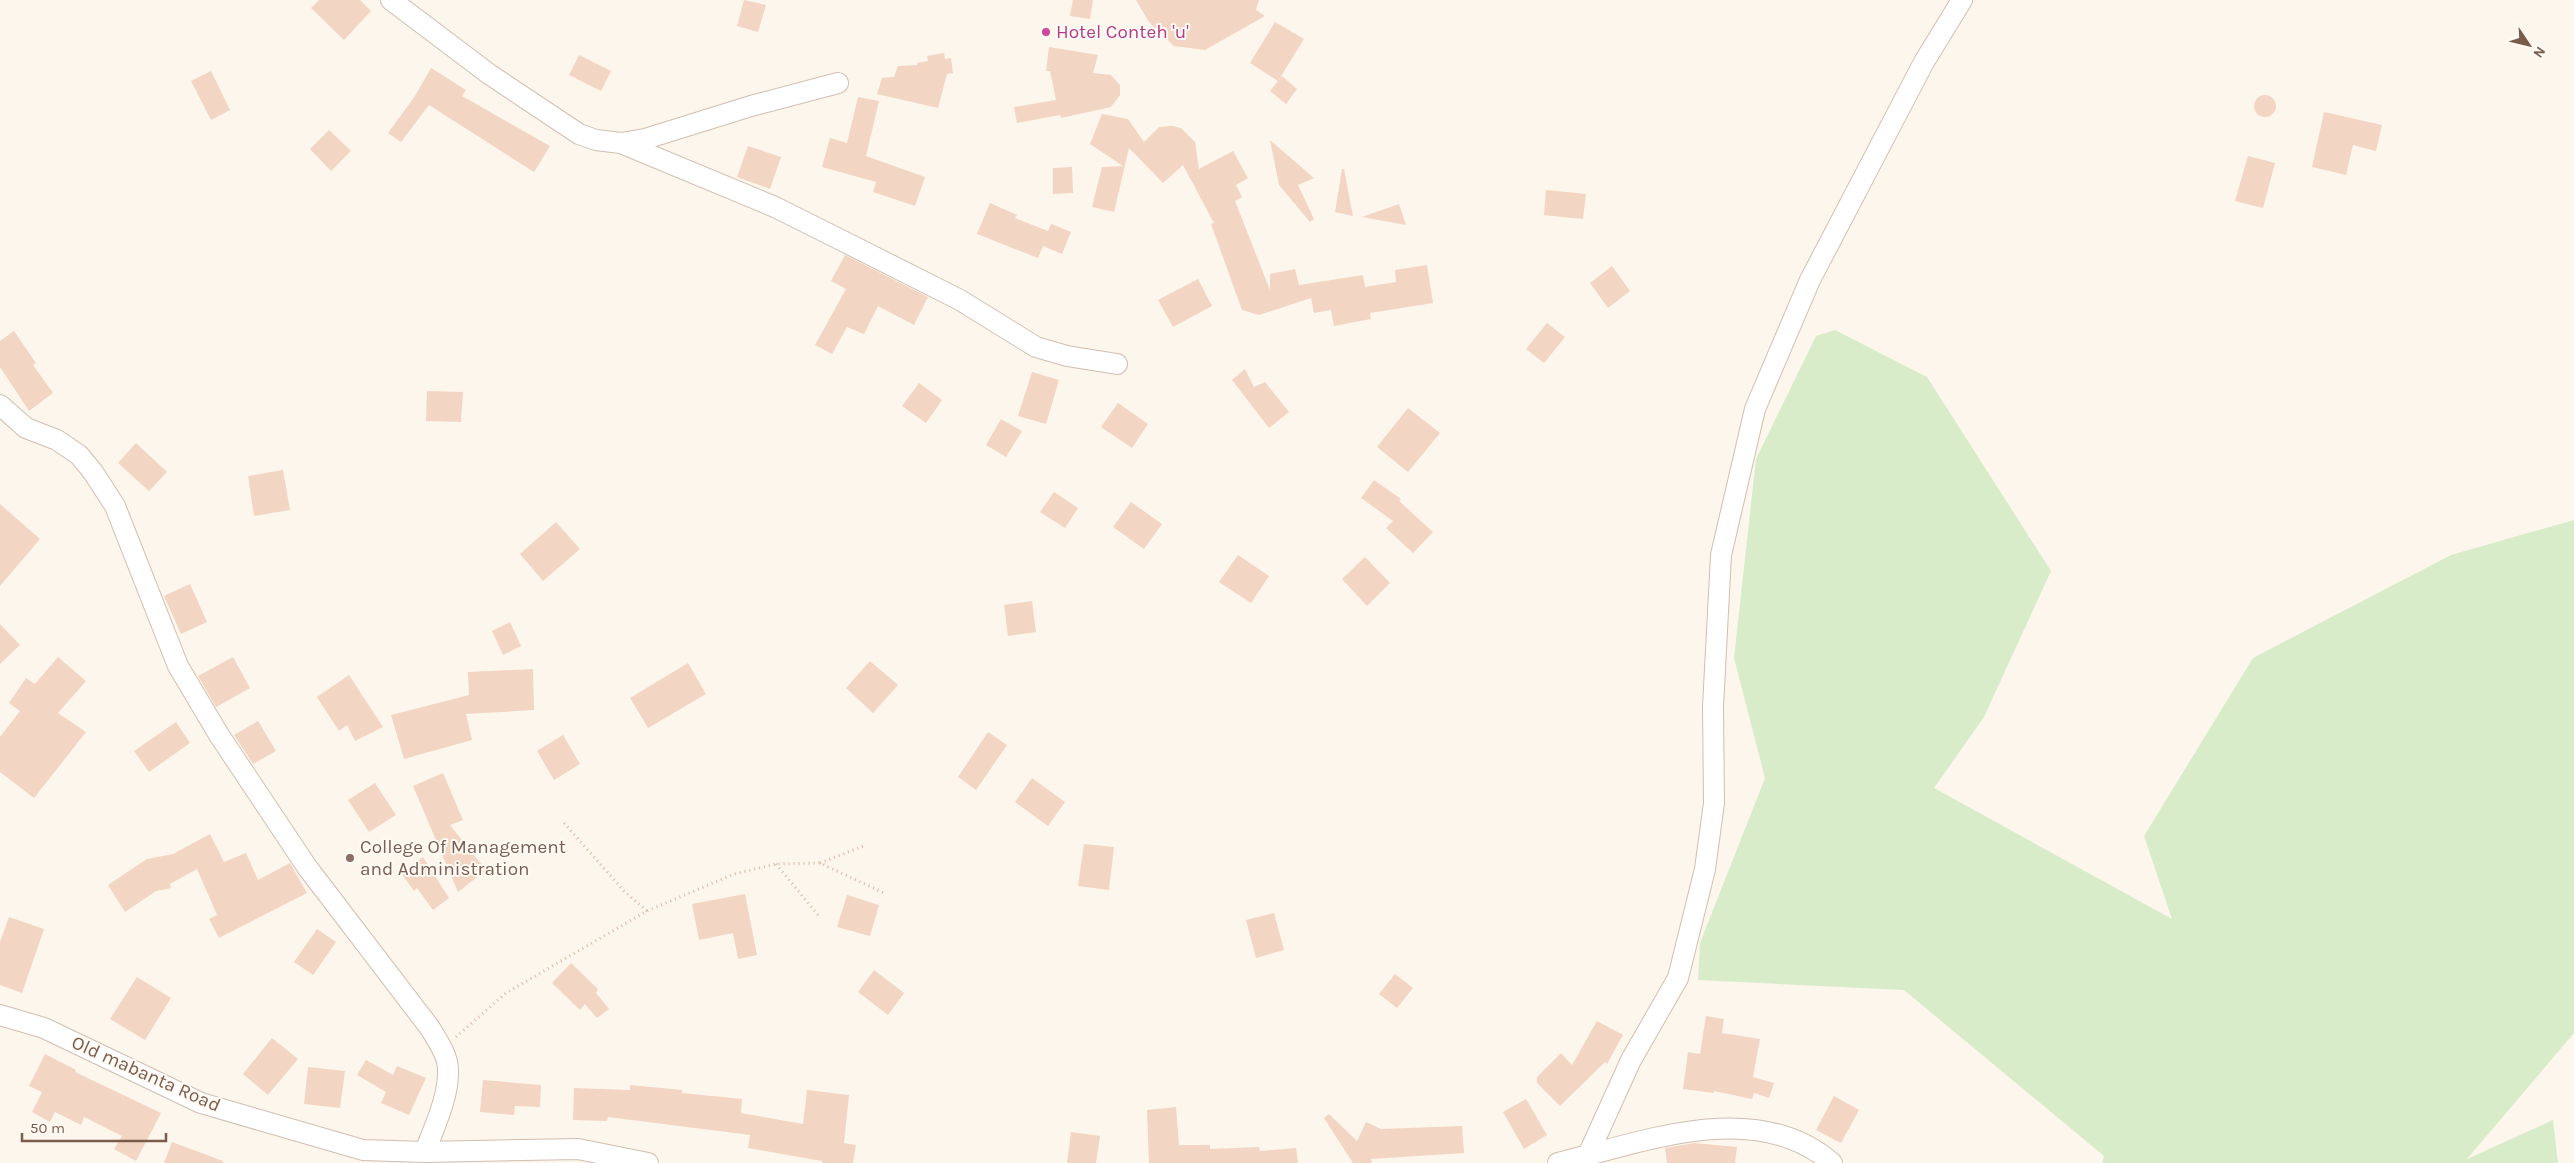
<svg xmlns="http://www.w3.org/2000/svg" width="2574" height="1163" font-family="Karla,sans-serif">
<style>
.green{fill:#d8ecc9}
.building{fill:#f3d5c3}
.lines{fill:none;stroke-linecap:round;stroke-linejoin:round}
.minor-casing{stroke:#d1beb0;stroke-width:22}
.path{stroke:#d9b8a5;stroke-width:3;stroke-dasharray:1 4;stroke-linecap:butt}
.minor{stroke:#fff;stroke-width:20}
.hotel-dot{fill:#d1479c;stroke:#fffaf3;stroke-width:2}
.education-dot{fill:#8d6e63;stroke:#fffaf3;stroke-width:2}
.labels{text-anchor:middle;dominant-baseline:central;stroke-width:4;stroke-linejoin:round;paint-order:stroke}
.hotel-label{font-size:19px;fill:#b23c85;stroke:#fffaf3;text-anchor:start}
.education-label{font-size:19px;fill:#785e54;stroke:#fffaf3;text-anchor:start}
.street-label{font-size:19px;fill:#7a5c4d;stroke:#fffaf3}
</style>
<rect width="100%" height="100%" fill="#fdf6ec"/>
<!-- green -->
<path class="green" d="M1835,330L1927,377L2051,571L1984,717L1934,788L2172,919L2144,836L2253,658L2451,555L2574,520V1033L2467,1159L2553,1120L2558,1163H2102L2104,1156L1904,990L1698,980L1700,943L1765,778L1734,658L1756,459L1816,336Z"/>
<!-- building -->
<path class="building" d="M319,0H360L371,11L344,40L311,8Z
M744,0L766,5L758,32L737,26Z
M1073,0H1093L1090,19L1070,16Z
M1136,0H1259L1256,10L1265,16L1205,50L1174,46L1149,22Z
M1275,22L1304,39L1278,81L1282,76L1297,89L1286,104L1270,91L1278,81L1250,63Z
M1049,47L1098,55L1093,73L1111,75L1120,85V95L1111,107L1061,118L1060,115L1017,123L1014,107L1056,100L1050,71H1046Z
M944,53L945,59L951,58L953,73L947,74L938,108L877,94L882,78L894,77L898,66L917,65V63L928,61L927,56Z
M579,55L611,71L601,91L569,75Z
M431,68L466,90L462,96L550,146L534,172L429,105L401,142L388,133L415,96Z
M211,71L230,110L211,120L191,81Z
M2254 106a11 11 0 1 1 22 0a11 11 0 1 1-22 0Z
M858,97L879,101L866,156L925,177L915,206L873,192L876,182L822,167L830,138L847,143Z
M2324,112L2382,125L2376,151L2353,145L2346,175L2312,167Z
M1102,114L1128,119L1144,142L1159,127L1172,126L1181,128L1195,142L1199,169L1233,151L1248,178L1236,185L1242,197L1235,201L1270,290V274L1295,269L1299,285L1363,275L1365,287L1396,282L1395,270L1427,265L1433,303L1370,313L1371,319L1334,326L1331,310L1314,313L1311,298L1259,315L1242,310L1211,224L1214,223L1183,165L1163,183L1129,148L1114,212L1092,207L1102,167L1123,166L1090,144Z
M329,130L351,151L331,171L310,149Z
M1270,140L1314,178L1298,185L1314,219L1310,222L1279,185Z
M748,146L781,157L770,189L737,177Z
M2248,156L2275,163L2263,208L2235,201Z
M1072,167L1073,193L1053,194V168Z
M1342,169H1344L1353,216L1335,212Z
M1546,190L1586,194L1583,219L1544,215Z
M990,203L1017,215L1015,218L1048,231L1051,224L1071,232L1062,254L1043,246L1038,258L977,234Z
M1399,204L1406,225L1362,217Z
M845,255L928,297L914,325L878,306L864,334L847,327L832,354L815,345L846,289L831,281Z
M1612,266L1630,291L1608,308L1590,283Z
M1198,279L1212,306L1173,327L1158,300Z
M1547,323L1565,337L1544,363L1526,349Z
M14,331L36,363L33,365L53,393L29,411L0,367V341Z
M1245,369L1254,387L1265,382L1289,412L1269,428L1232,380Z
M1032,372L1059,380L1046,424L1018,416Z
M919,383L942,400L926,423L902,406Z
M427,391L463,392L461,422L426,421Z
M1118,403L1148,424L1132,448L1101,427Z
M1408,408L1440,433L1408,472L1377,447Z
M1001,419L1022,431L1006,457L986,445Z
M136,443L167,472L149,491L118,463Z
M283,470L290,510L254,516L248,476Z
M1374,480L1401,499L1399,501L1433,532L1413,553L1386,528L1393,521L1361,498Z
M1054,492L1078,508L1065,528L1040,512Z
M1131,502L1162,524L1144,549L1113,527Z
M0,504L40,539L0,586Z
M556,522L580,549L543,581L520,554Z
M1238,555L1269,576L1251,603L1219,582Z
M1365,557L1390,583L1367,606L1342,579Z
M190,584L207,622L181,634L164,596Z
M1032,601L1036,632L1008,636L1004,605Z
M510,622L521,646L503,655L492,631Z
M0,624L20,645L0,664Z
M58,657L86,681L58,713L86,732L34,798L0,772V737L20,711L9,703L26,678L35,684Z
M233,657L250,688L216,707L198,676Z
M870,661L898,685L873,713L846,688Z
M688,663L706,694L648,728L630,698Z
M533,669L534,710L466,714L472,740L404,759L391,715L469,695L468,672Z
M349,675L383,727L355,741L347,725L339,731L317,697Z
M258,721L276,751L253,764L234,735Z
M176,722L190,743L149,772L134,751Z
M988,732L1007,745L976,790L958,777Z
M563,735L580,764L554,780L537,751Z
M443,773L463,820L450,825L486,870L458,892L413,786Z
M1032,778L1065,802L1048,826L1015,802Z
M375,783L396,815L369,832L348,800Z
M210,834L224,862L246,853L258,880L290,863L307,893L219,938L209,919L217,915L197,869L170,884L171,888L156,891L125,912L108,885L147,859L173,854Z
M1084,844L1114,847L1109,890L1078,886Z
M423,857L449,898L433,910L417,888L414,891L401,873Z
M745,894L757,955L738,959L733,933L699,940L692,904Z
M847,895L879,905L870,936L837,927Z
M1274,913L1284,950L1256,958L1246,920Z
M9,917L44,929L22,993L0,985V942Z
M317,929L336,942L313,975L294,962Z
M571,963L598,989L596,993L609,1009L597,1018L585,1004L580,1010L552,983Z
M874,970L904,993L888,1015L858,992Z
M1395,974L1413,988L1397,1008L1379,994Z
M137,977L171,998L145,1040L110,1019Z
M1706,1016L1724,1019L1722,1033L1760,1039L1753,1077L1774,1083L1769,1098L1754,1093L1752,1099L1714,1091V1093L1683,1089L1688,1052L1700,1054Z
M1597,1021L1623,1035L1607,1064L1605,1062L1560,1106L1537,1083V1077L1561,1053L1572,1065Z
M272,1038L298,1059L268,1095L243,1074Z
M45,1054L76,1070L75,1072L161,1113L136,1161L114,1149L122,1136L84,1117L81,1125L55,1112L50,1122L32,1112L42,1092L29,1086Z
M366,1060L393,1075L397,1066L426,1078L409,1115L381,1103L386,1092L357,1075Z
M308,1067L345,1071L340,1108L304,1104Z
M483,1080L541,1085L540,1107L515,1106L514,1115L480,1112Z
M630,1085L682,1090V1093L742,1099L741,1113L803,1124L807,1090L849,1095L844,1143L856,1145L853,1163H822V1161L748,1148L750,1135L608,1117L607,1121L573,1120L574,1088L630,1090Z
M1834,1096L1859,1110L1841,1143L1816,1130Z
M1526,1099L1547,1135L1524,1149L1503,1112Z
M1176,1107L1179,1145H1210V1149L1259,1147L1260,1151L1296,1148L1298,1163H1149L1147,1110Z
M1329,1114L1357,1141L1366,1122L1381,1129L1462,1126L1464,1153L1371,1159L1372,1163H1353L1324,1118Z
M1071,1132L1100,1136L1096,1163H1067Z
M172,1142L223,1161V1163H164Z
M1694,1143L1737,1147L1735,1163H1667L1665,1148Z"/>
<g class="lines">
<defs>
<path id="minor" d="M391,0L489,74L579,134L596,140L621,143L645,139L751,106L838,83
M621,143L775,207L845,242L960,300L1036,347L1067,356L1117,364
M0,405L26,428L57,440L79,455L93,472L115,506L178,666L219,735L307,867L430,1028C437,1040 448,1055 448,1070C449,1097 434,1127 425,1152
M0,1015L44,1028L201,1103L363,1150L425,1152L578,1149L648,1163
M1588,1155L1631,1060L1678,978L1705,869L1714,803L1713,707L1721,555L1755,409L1810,280L1924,62L1962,0
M1558,1163C1643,1142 1756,1097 1832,1163"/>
</defs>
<!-- minor casing -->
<use href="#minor" class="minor-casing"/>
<!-- path -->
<path class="path" d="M564,823L624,891L647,911
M820,863L866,845
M776,864L818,915
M456,1037L506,993L647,911L734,874L776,864L820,863L884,893"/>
<!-- minor -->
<use href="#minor" class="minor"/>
</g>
<!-- markers -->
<circle class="hotel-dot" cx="1046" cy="32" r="5"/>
<circle class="education-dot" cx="350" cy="858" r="5"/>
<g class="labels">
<!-- hotel labels -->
<g class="hotel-label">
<text x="1056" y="32">Hotel Conteh 'u'</text>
</g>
<!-- education labels -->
<g class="education-label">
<text x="360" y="847">College Of Management<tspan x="360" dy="22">and Administration</tspan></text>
</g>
<!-- street labels -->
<g class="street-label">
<text transform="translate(146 1074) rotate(24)">Old mabanta Road</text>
</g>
</g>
<!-- north arrow -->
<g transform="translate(2529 45) rotate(125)" stroke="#fffaf3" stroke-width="4" paint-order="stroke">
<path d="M0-4L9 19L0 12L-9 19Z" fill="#7a5c4d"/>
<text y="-8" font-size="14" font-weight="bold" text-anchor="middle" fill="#7a5c4d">N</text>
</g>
<!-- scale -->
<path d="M22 1133v8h144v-8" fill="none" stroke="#7a5c4d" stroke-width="2.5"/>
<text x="30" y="1133" font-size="15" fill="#7a5c4d" stroke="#fffaf3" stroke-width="4" paint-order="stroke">50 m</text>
</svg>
